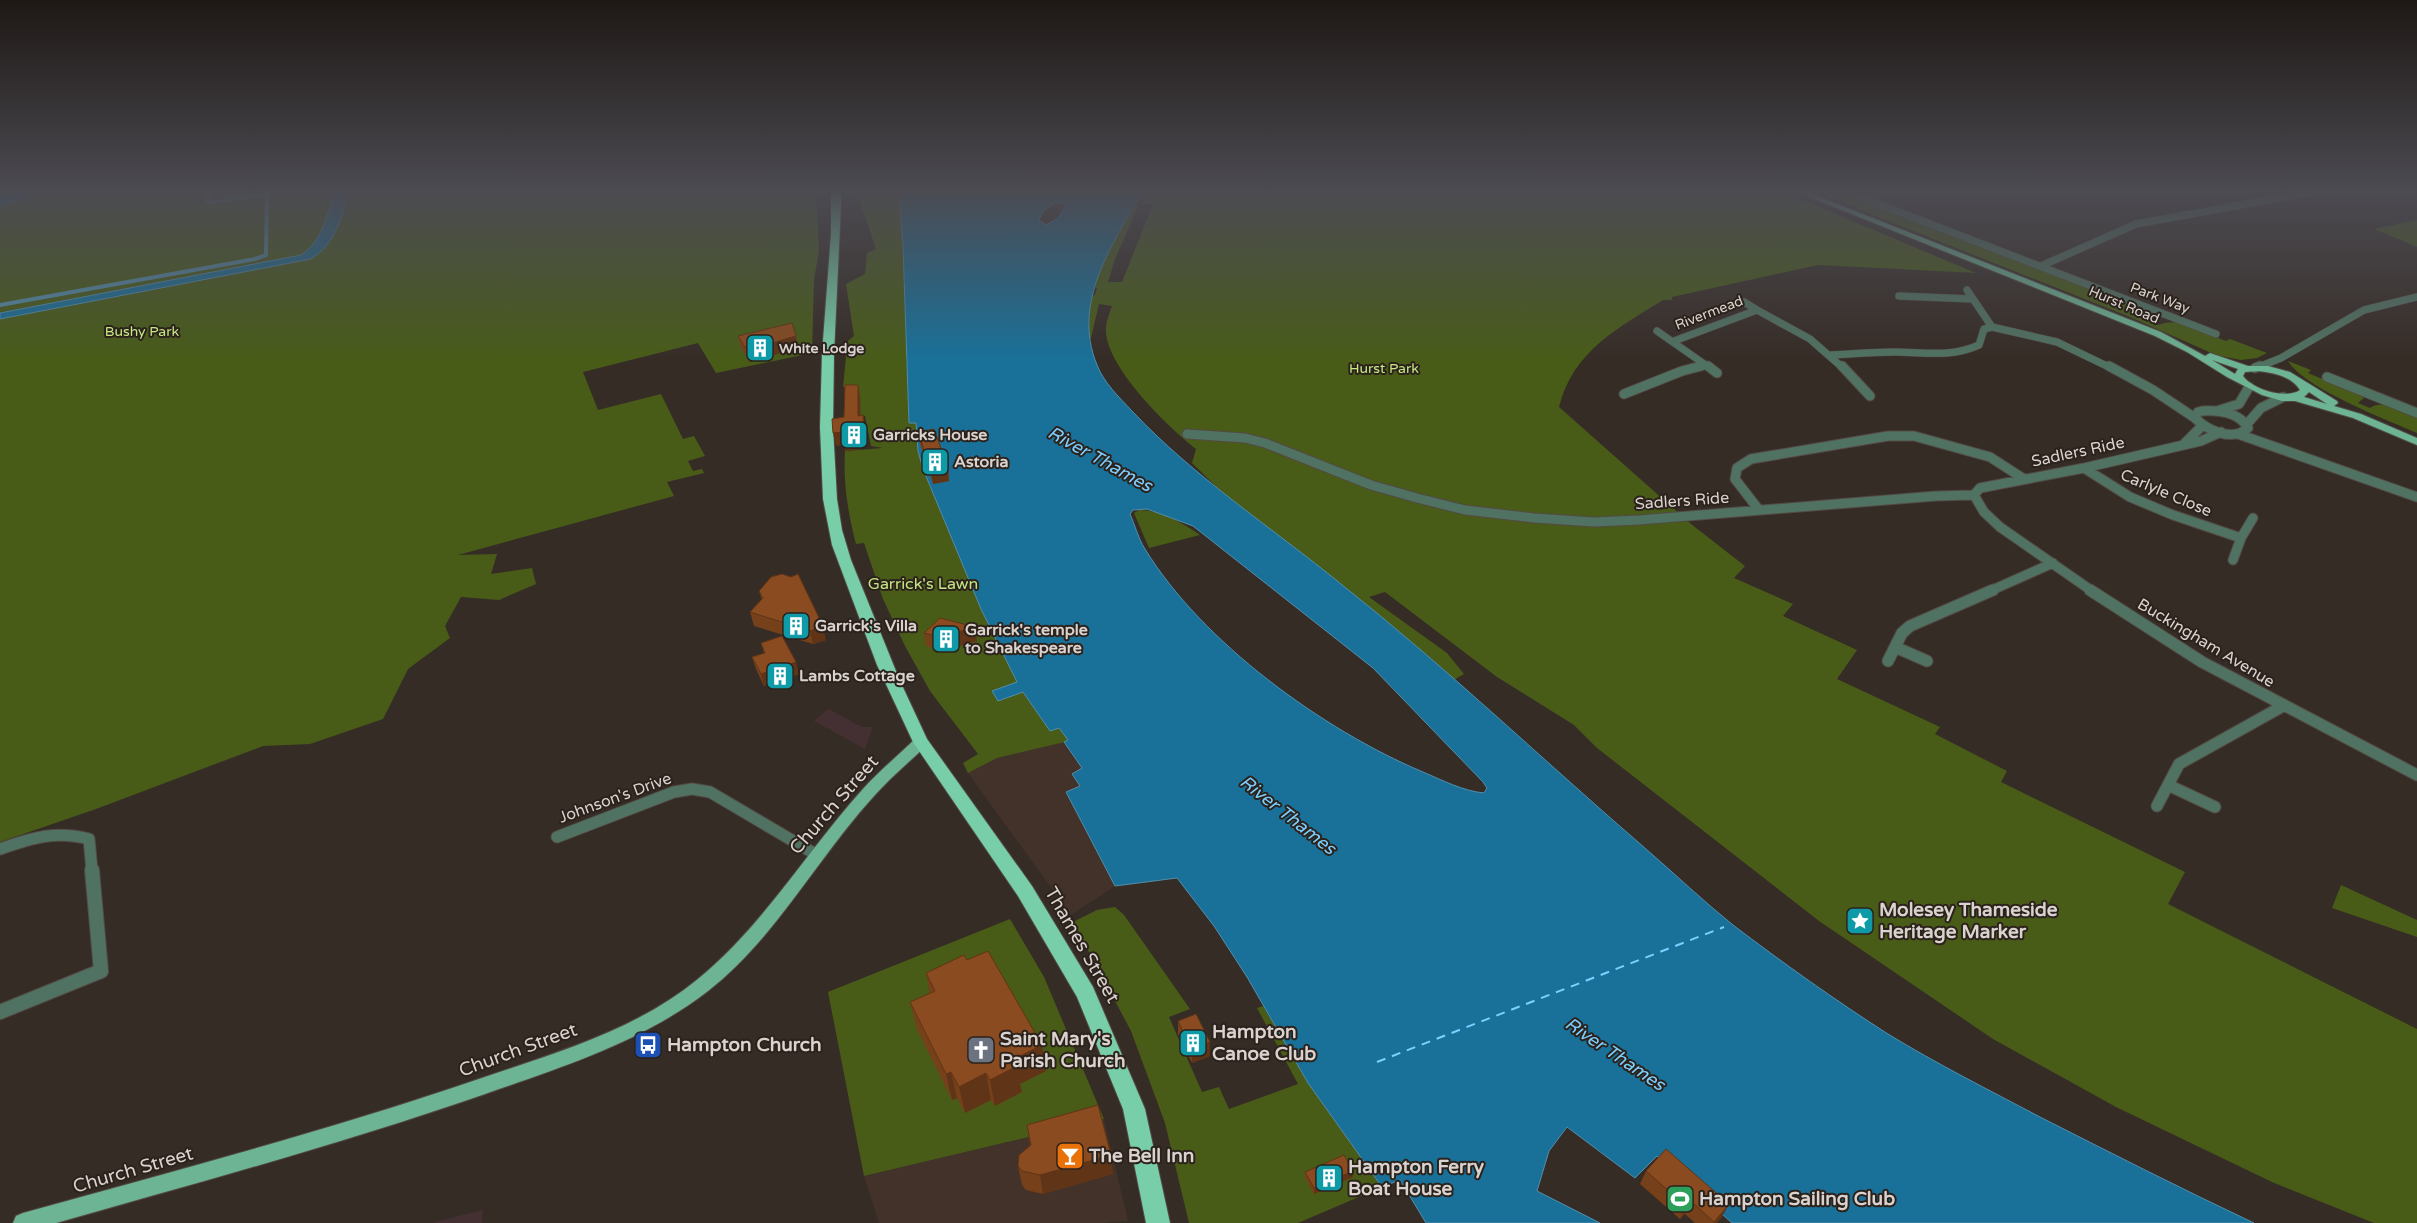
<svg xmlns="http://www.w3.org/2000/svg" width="2417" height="1223" font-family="'Varela Round',sans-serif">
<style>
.built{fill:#433229}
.industrial{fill:#443033}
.green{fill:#485c18}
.water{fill:#19719a;stroke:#538eaa;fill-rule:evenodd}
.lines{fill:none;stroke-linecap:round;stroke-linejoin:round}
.stream{stroke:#538eaa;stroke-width:4}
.ferry{stroke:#7dcfff;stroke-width:2;stroke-dasharray:9 7;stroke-linecap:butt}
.street-far3-casing{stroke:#534a44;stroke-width:8}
.street-far2-casing{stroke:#534a44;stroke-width:11}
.street-far1-casing{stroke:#534a44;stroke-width:13}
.street-casing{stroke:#534a44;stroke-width:16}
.primary-casing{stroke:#534a44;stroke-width:2}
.highway-casing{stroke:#534a44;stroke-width:2}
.street-far3{stroke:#507262;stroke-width:7}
.street-far2{stroke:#507262;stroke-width:9}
.street-far1{stroke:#507262;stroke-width:11}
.street{stroke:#507262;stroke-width:14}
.primary{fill:#6db495;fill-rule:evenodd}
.highway{fill:#77cea8;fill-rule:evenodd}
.wall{fill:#76401b}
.shaded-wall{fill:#603416}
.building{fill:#894b1f;stroke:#603416}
.labels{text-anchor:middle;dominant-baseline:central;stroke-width:4;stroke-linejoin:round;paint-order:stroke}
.far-street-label{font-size:14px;fill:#d9d2ce;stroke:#2c221c}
.far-park-label{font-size:14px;fill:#c5e783;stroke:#2c221c}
.far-poi-label{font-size:14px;font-weight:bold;fill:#d9d2ce;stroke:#2c221c;text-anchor:start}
.poi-label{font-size:16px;font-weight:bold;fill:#d9d2ce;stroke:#2c221c;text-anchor:start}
.street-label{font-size:16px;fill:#d9d2ce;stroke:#2c221c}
.park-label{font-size:16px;fill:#c5e783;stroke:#2c221c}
.water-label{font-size:18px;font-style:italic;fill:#7dcfff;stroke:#2c221c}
.near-street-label{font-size:19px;fill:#d9d2ce;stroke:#2c221c}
.near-poi-label{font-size:19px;font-weight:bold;fill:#d9d2ce;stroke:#2c221c;text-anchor:start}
</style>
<rect width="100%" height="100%" fill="#362c26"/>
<!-- built -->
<path class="built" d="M1064,742L1082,768L1081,786L1066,792L1115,886L1071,915L968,773L997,758Z
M1104,1119L1128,1221L1101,1223H879L864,1176Z"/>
<!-- industrial -->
<path class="industrial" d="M828,709L862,727H873L865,749L814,721Z
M483,1210L482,1223H435V1222Z"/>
<!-- green -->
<path class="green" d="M0,190H816L819,251L814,280L812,353L716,373L698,343L583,372L598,410L661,394L683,439L694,436L705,456L688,461L693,471L702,469L704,473L667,482L674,496L458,555L497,554L491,574L532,568L536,584L499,600L461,597L445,626L450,638L408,669L383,719L310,744L263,746L96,809L0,842Z
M856,190H916L913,227L902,231L906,341L911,343L906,349L909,423H916L918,451L923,469L981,609L1018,683L998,690L1023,692L1050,731L1059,728L1069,741L997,758L968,773L963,763L978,754L930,691L905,646L883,599L864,543L856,544C848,513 843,483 845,451L883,448L871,446L865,416L845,411L848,388L843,387L846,357L843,345L854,336L846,284L865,274L867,253L876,249Z
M1134,190H1779L1976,273L1818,265L1672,297V300H1663C1618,328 1573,351 1559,407L1691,524L1745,566L1734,578L1793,604L1783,616L1857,650L1837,679L1940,727L1935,734L2007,771L2001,782L2185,872L2168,904L2417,1029V1223H2374L2272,1182L2116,1107L1993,1039L1819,921L1597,748L1574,725L1497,677L1385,592L1369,597L1447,653L1464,674L1450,682L1251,521L1192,463L1196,449C1168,427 1115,375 1107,339C1104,327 1108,317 1112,306L1099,304L1091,338L1076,337L1080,300L1095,295L1097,288L1077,279L1128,205H1139L1115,259L1108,282H1122L1153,204H1142L1128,199Z
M1816,190L1837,191L2152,313L2154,316L2147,320L2159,325C2178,315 2208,334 2226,341L2230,339L2267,353L2257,358L2241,360L2216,355L2130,317L1820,194Z
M2417,220V247L2374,229Z
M2288,361L2311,370L2308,373L2363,396L2364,398L2358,403L2370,408C2385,399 2402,410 2417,416V433C2387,420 2304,388 2288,361Z
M1139,510C1160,510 1183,523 1200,535L1149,548L1134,513Z
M2341,885L2417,920V937L2332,908Z
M1115,907L1124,915L1190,1009L1169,1017L1202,1092L1219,1087L1229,1109L1298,1084L1257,1008L1263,1006L1308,1083L1382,1187L1298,1223H1189L1165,1123L1131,1031L1073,922L1097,910Z
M1010,919L1044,977L1104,1119L864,1176L828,992Z"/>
<!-- water -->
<path class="water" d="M0,190H35L26,199L0,207Z
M335,190H349C342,216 336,244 311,259L0,319V313L301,255C323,241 328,212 335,190Z
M902,190H1143C1113,244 1071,302 1097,365C1104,383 1119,397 1132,411C1194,477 1271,527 1341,584C1447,668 1544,761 1646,849C1675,874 1703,901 1733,925C1783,963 1835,1000 1888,1034C1937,1064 1989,1090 2040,1117C2111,1153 2182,1189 2254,1223H1732L1657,1156L1635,1178L1567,1127L1549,1151L1537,1191L1600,1223H1426L1400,1180L1382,1187L1308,1083L1247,977L1214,926L1177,878L1115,886L1066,792L1080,786L1072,774L1082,768L1064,742L1068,740L1059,728L1050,731L1023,692L998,701L992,691L1017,682L981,609L923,469L918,451L916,423H909L903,247L900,206V199L904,193ZM1063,202L1065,207L1058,218L1046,225L1039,220C1044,208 1050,204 1063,202ZM1147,509L1193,526L1373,668L1483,782L1487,788L1484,793C1463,791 1442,780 1423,772C1323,730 1202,642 1145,549C1138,538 1135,525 1130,514L1133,510Z"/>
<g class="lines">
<!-- stream -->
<path class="stream" d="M0,305L255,259L266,255L267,194L212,202L207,201L210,190"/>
<!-- ferry -->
<path class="ferry" d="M1377,1062L1724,927"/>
<defs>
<path id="street-far3" d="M1842,190L2216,334
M2041,266L2136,224L2323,190
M1967,290L1992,327
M1899,296L1973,299
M1744,302L1757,310
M1657,331L1710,368
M1674,341L1757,310L1810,339L1843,368
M1831,355C1852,354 1873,352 1894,352C1924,352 1950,358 1979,345L1984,329L1992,327L2057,342L2111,368
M1696,368L1707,365
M2256,368L2281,358L2364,310L2417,297"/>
<path id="street-far2" d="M1708,366L1717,373
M1842,366L1870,396
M2109,366L2153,390L2195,418
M2255,368L2260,366
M2327,377L2417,413
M1624,394L1682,371L1701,366
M2220,410L2239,404L2249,387
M2202,411C2219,410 2239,412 2248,428C2233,442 2208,431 2195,418L2198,412Z
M2247,424L2261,408L2283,397
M1187,434L1245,438L1265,443L1371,485L1417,498L1465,510L1534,518L1594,522L1639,520L1936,496L1974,495L1980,488L2084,468L2201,441L2221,432
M2238,434L2417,497
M2184,444L2203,425
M2084,468L2130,497L2173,515L2241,538
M1974,495L1984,512L2000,527L2092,591
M1759,510L1735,479L1737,468L1751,459L1888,436H1914L1990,457L2024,479
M2233,560L2241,538L2253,518
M1990,591L2053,563"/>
<path id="street-far1" d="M2090,590L2202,662L2417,775
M1895,647L1927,661
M1888,661L1902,633L1910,626L1993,590
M2168,785L2215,807
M2157,806L2179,764L2283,706
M557,837L674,792L692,789L710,792L817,855
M0,849C31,838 57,830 89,839L92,871"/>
<path id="street" d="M0,1012L101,971L92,870"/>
<path id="primary" d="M1792,190H1802L2161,332L2205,356L2210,353L2248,366H2268L2290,372L2337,401L2338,403L2334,406L2361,414L2417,438V445L2353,418L2295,401H2282L2262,395L2227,377L2187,352L2155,336ZM2212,360L2238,369L2235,374ZM2258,371C2274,373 2291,376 2300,390C2286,400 2252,389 2243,376L2245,372ZM2309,392L2327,404L2304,397Z
M921,737L926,738L928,742L926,746C909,762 890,778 874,796C817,858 775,939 708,991C642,1042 562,1067 485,1094C344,1143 200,1182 56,1223H13L16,1216L23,1213C174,1171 327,1131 476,1080C552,1054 635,1031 698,979C763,926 807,851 863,789C879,771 899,755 916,738Z"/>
<path id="highway" d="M831,190H841V205L834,354L833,427L837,499L842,530L851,560L900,681L927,739L1032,886L1093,987L1145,1109L1170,1223H1146L1123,1109L1077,997L1018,896L913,742L877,665L832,545L823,499L820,427L822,354L831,234Z"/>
</defs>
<!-- street-far3 casing -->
<use href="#street-far3" class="street-far3-casing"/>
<!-- street-far2 casing -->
<use href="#street-far2" class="street-far2-casing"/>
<!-- street-far1 casing -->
<use href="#street-far1" class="street-far1-casing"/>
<!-- street casing -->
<use href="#street" class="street-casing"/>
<!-- primary casing -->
<use href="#primary" class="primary-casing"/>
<!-- highway casing -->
<use href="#highway" class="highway-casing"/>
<!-- street-far3 -->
<use href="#street-far3" class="street-far3"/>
<!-- street-far2 -->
<use href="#street-far2" class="street-far2"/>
<!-- street-far1 -->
<use href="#street-far1" class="street-far1"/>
<!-- street -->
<use href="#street" class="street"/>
<!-- primary -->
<use href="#primary" class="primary"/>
<!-- highway -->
<use href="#highway" class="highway"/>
</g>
<!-- wall -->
<path class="wall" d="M738,336L798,348L750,362L741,348Z
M918,432L948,468L949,481L933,484L920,444Z
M759,591L826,640L813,644L754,626L750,612L762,600Z
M924,633L977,641L942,651L926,646Z
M761,643L799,674L764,686L756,669L752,657L764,653Z
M967,960L1046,1071L1020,1084L1022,1092L995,1106L991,1100L965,1113L957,1098L952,1100L917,1029L910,1002L930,993L926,973Z
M1178,1021L1210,1042V1056L1192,1063L1178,1034Z
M1027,1125L1113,1174L1043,1194L1026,1190L1022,1185L1018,1166L1030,1145Z
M1353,1171V1177L1314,1194L1305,1178V1172Z
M1646,1171L1722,1217L1717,1223H1695L1685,1214L1680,1219L1640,1184Z"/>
<!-- shaded-wall -->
<path class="shaded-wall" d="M796,336L798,348L750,362L747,350Z
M858,385L860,397L861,428L858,416Z
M863,415L865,427L866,442L861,443V449L845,451L844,445L836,446L833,433L859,430Z
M948,468L949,481L933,484L931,471Z
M823,626L826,640L813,644L810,631Z
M975,627L977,641L942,651L940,637Z
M796,662L799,674L764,686L761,674Z
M1210,1042V1056L1192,1063V1050Z
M1042,1045L1046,1071L1020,1084L1022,1092L995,1106L990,1080L1014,1059Z
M951,1072L957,1098L952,1100L946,1074Z
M986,1073L991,1100L965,1113L959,1087Z
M1111,1155L1113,1174L1043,1194L1040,1175Z
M1353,1171V1177L1314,1194V1188Z
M1691,1201L1685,1214L1680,1219L1686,1206Z
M1729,1204L1722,1217L1717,1223H1714Z"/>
<!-- building -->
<path class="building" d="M792,323L796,336L747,350L738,336Z
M845,385H858V416L863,415L864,430H859L858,436L843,439V432L833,433L832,419L844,417Z
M934,429L948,468L931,471L918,432Z
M782,574L791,577L798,574L823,626L810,631L750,612L763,598L759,591L771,577Z
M940,618L975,627L940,637L924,633Z
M782,636L796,662L761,674L752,657L765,653L761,643Z
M988,951L1042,1045L1014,1059L1017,1066L990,1080L986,1073L959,1087L951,1072L946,1074L910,1002L935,991L926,973L964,955L967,960Z
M1196,1014L1210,1042L1192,1050L1178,1021Z
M1098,1105L1111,1155L1040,1175L1022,1171L1018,1166L1019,1155L1031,1145L1027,1125Z
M1666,1149L1729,1204L1714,1222L1691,1201L1686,1206L1646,1171Z
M1344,1155L1353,1171L1314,1188L1305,1172Z"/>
<!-- sky -->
<linearGradient id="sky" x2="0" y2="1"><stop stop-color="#1e1815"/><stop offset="0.53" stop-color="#4c4b52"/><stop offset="1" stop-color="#4c4b52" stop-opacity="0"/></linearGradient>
<rect width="2417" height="361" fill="url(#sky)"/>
<!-- icons -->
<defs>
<symbol id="building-square" viewBox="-11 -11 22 22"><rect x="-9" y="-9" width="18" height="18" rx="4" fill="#0f9aa8" stroke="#2c221c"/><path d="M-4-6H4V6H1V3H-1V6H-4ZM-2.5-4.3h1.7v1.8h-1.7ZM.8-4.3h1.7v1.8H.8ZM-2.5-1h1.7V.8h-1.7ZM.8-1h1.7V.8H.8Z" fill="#fff"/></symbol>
<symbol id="sight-square" viewBox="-11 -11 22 22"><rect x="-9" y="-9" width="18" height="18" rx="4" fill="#0f9aa8" stroke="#2c221c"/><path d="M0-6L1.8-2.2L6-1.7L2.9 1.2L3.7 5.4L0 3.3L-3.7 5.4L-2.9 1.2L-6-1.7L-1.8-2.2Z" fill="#fff"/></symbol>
<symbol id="bus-square" viewBox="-11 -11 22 22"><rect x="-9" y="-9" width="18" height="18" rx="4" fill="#1a4fb4" stroke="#2c221c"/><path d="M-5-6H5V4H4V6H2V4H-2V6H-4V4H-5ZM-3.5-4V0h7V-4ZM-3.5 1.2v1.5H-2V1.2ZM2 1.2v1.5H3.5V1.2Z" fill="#fff"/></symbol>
<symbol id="church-square" viewBox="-11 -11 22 22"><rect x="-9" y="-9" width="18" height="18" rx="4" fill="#6b7280" stroke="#2c221c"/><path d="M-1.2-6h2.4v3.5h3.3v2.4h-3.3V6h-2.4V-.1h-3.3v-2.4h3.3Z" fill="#fff"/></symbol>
<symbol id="bar-square" viewBox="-11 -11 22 22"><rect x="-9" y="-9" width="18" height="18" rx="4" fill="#e8710a" stroke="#2c221c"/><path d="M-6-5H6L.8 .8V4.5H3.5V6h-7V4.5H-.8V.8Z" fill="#fff"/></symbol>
<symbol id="stadium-square" viewBox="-11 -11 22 22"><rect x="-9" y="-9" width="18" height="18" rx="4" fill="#2e9e5b" stroke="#2c221c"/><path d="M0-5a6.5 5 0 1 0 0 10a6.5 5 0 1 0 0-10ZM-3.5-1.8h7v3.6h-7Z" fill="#fff"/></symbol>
</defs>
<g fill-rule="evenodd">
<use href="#building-square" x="744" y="332" width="32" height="32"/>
<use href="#building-square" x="838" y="419" width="32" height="32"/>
<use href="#building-square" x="919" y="446" width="32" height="32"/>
<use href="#building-square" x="780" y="610" width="32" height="32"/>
<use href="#building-square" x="930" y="623" width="32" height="32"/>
<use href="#building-square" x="764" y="660" width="32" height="32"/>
<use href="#sight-square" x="1844" y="905" width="32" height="32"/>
<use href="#building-square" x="1177" y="1027" width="32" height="32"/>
<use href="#bus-square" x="632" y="1029" width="32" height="32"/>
<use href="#church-square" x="965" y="1034" width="32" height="32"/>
<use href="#bar-square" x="1054" y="1140" width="32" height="32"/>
<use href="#building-square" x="1313" y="1162" width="32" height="32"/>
<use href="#stadium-square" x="1664" y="1183" width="32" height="32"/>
</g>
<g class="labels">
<!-- far-street labels -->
<g class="far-street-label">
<text transform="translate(2160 298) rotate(21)">Park Way</text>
<text transform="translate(2124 305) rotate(23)">Hurst Road</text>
<text transform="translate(1709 313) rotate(-21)">Rivermead</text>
</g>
<!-- far-park labels -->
<g class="far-park-label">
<text x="142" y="331">Bushy Park</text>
<text x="1384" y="368">Hurst Park</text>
</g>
<!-- far-poi labels -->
<g class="far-poi-label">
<text x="779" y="348">White Lodge</text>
</g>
<!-- poi labels -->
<g class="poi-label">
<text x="873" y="435">Garricks House</text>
<text x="954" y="462">Astoria</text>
<text x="815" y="626">Garrick's Villa</text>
<text x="965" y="630">Garrick's temple<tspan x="965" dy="18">to Shakespeare</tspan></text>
<text x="799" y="676">Lambs Cottage</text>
</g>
<!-- street labels -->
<g class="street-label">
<text transform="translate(2078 452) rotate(-12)">Sadlers Ride</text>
<text transform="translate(2166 493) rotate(23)">Carlyle Close</text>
<text transform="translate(1682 501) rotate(-4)">Sadlers Ride</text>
<text transform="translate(2206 643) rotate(31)">Buckingham Avenue</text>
<text transform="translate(615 798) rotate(-20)">Johnson's Drive</text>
</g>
<!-- park labels -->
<g class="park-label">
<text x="923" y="584">Garrick's Lawn</text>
</g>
<!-- water labels -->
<g class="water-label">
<text transform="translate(1100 459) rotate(29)">River Thames</text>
<text transform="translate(1288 815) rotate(38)">River Thames</text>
<text transform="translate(1615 1054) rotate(34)">River Thames</text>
</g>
<!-- near-street labels -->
<g class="near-street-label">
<text transform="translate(834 805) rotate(-49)">Church Street</text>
<text transform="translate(1082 945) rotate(60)">Thames Street</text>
<text transform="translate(518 1050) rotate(-20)">Church Street</text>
<text transform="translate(133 1170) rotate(-16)">Church Street</text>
</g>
<!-- near-poi labels -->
<g class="near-poi-label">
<text x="1879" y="910">Molesey Thameside<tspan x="1879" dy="22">Heritage Marker</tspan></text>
<text x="1212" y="1032">Hampton<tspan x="1212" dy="22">Canoe Club</tspan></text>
<text x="1000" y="1039">Saint Mary's<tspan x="1000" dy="22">Parish Church</tspan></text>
<text x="667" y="1045">Hampton Church</text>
<text x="1089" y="1156">The Bell Inn</text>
<text x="1348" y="1167">Hampton Ferry<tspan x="1348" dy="22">Boat House</tspan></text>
<text x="1699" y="1199">Hampton Sailing Club</text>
</g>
</g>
</svg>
